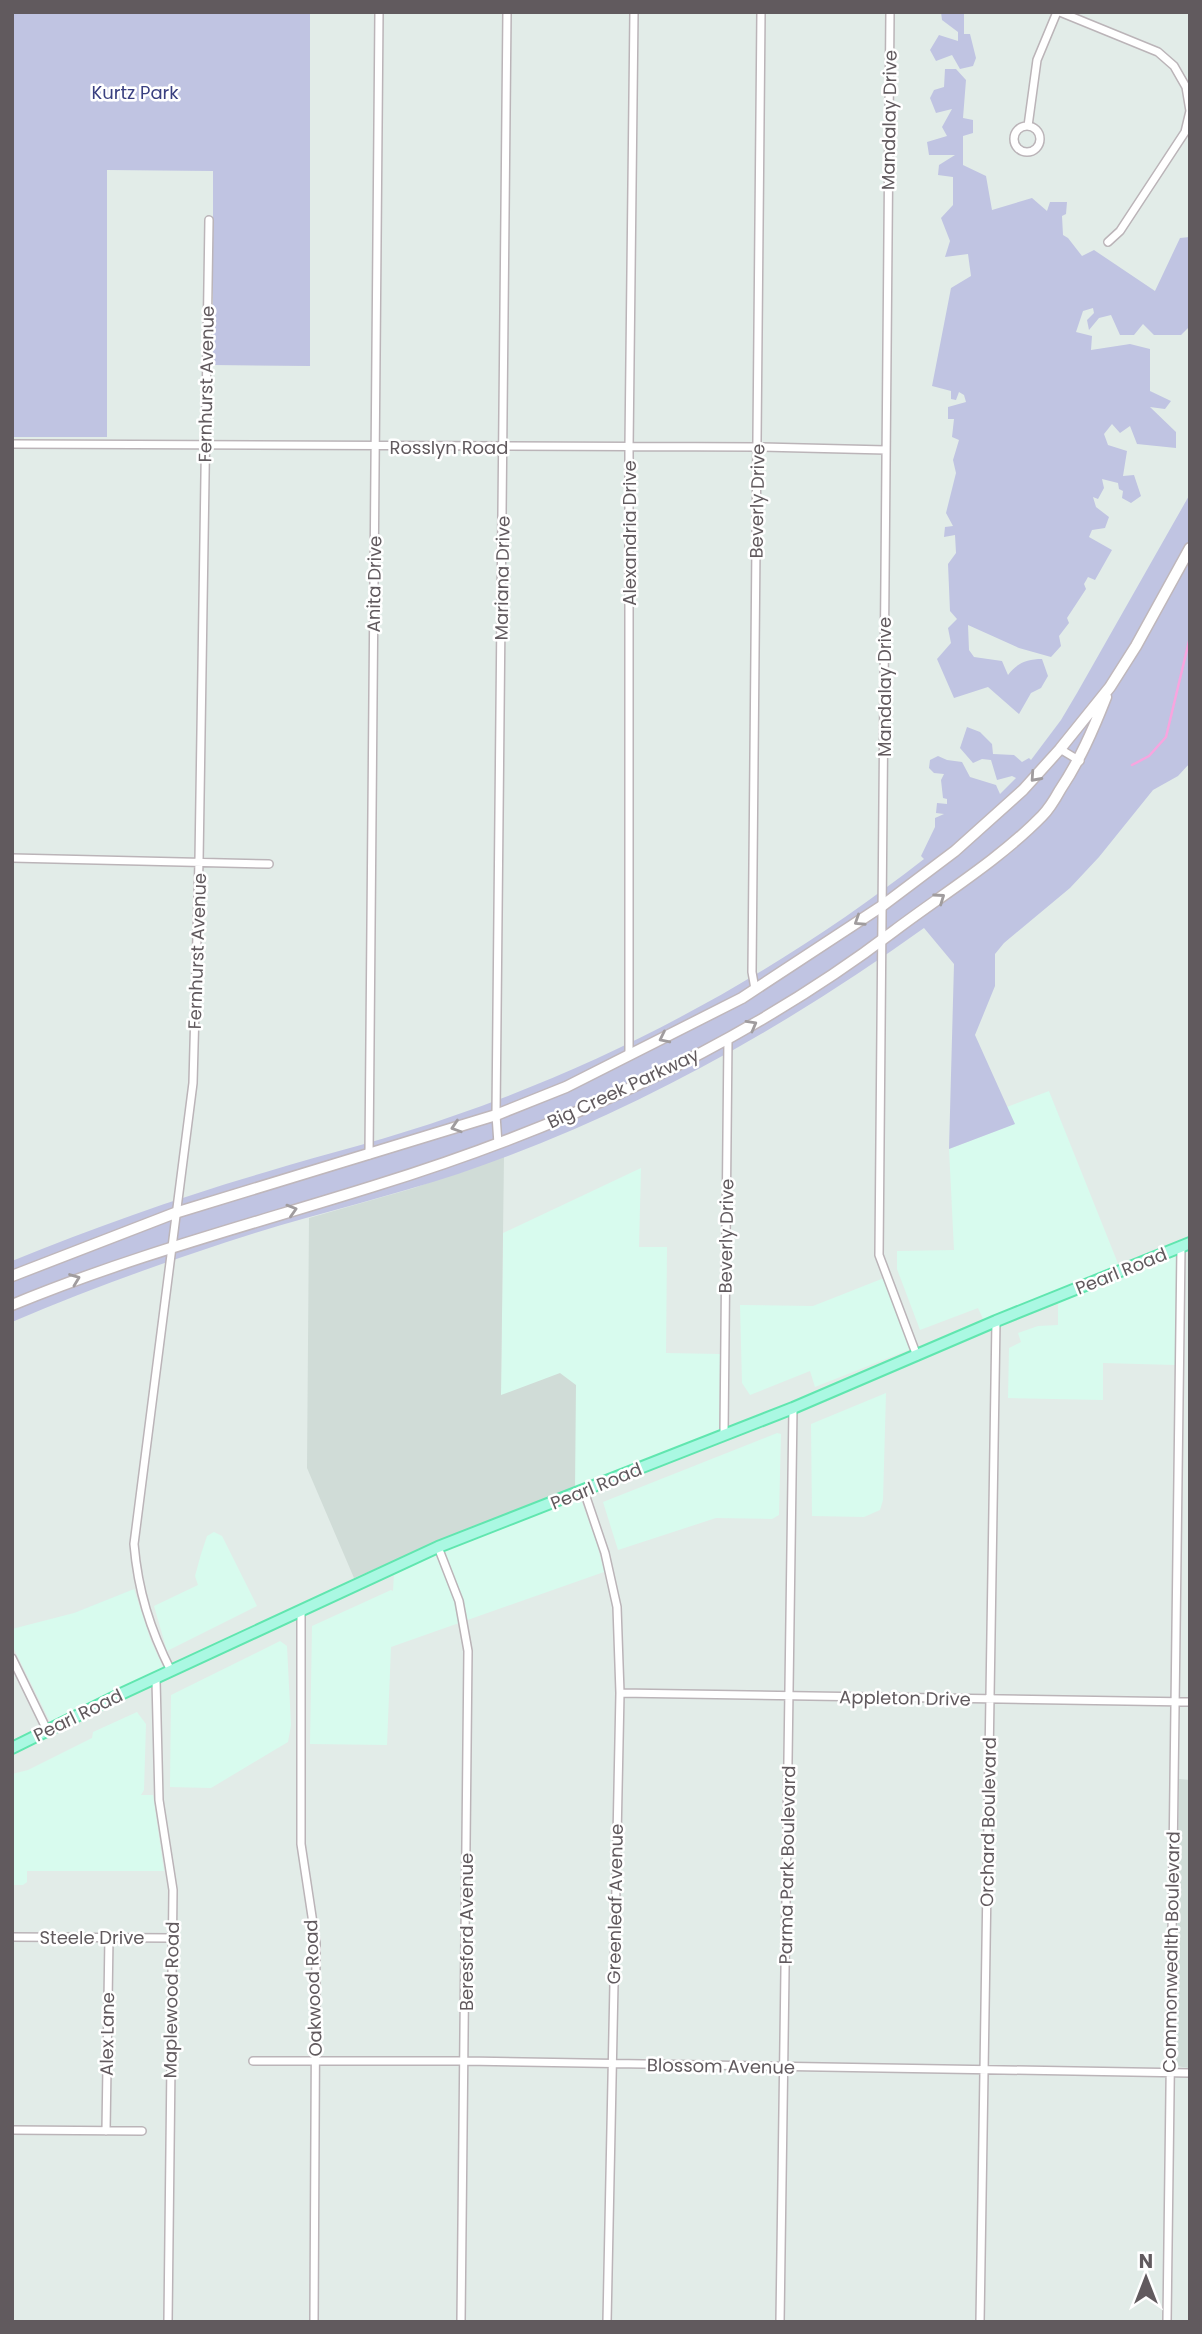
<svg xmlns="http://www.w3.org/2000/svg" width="1202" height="2334" font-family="Poppins,sans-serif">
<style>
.commercial{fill:#d8fbee}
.education{fill:#d0dcd7}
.green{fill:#c0c4e2}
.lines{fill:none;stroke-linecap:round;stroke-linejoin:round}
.stream{stroke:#f8a5df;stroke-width:2.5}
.street-casing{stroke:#bbb4b8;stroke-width:10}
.secondary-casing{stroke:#bfb7bb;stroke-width:13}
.primary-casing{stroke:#60e6af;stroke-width:14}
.street{stroke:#fff;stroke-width:7}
.secondary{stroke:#fff;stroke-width:10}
.primary{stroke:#aaf8e2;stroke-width:10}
.oneway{stroke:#a09c9e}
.labels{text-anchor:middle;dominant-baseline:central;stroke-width:5;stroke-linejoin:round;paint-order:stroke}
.park-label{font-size:18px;fill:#3a4080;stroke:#fff}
.street-label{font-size:18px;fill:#615a5e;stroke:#fff}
</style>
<rect width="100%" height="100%" fill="#e2ece8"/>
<!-- commercial -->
<path class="commercial" d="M1049,1091L1123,1276L1177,1255L1175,1365L1103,1363V1400L1008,1398L1009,1348L1021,1342L1018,1333L1038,1326L1058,1325V1292L984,1321L978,1308L920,1330L897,1269V1251L954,1250L949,1149L1014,1124L1007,1107Z
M641,1168L639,1247H667L666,1353L720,1354L719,1431L575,1489L501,1396L503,1233Z
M884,1278L911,1349L815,1387L810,1371L750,1395L742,1383L740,1305L813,1306Z
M886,1393L883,1500L880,1510L864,1517L812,1516L811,1424Z
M777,1433L781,1434L779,1515L772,1519L716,1518L618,1550L603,1502Z
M580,1497L597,1544L604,1572L391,1647L387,1745L310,1744L312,1626L391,1590L393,1591L394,1573L449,1548Z
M214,1532L222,1536L257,1606L167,1651L154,1606L198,1585L195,1576L201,1554L207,1536Z
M134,1589L151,1641L164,1669L50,1722L12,1645V1629L74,1613Z
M280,1641L287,1646L291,1725L288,1742L211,1788L170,1787L171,1695Z
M137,1712L146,1724L144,1790L141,1795H153L164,1871H27V1882L23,1885H12V1774L28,1770L92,1738L93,1732Z"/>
<!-- education -->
<path class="education" d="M504,1156L501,1395L560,1373L576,1385L575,1489L437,1542L354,1578L307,1468L309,1218L414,1188Z
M1179,1779L1190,1780V2068L1176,2066Z"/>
<!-- green -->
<path class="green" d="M12,12H310V366L213,365V171L107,170V437H12Z
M941,12H964V34H970L976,58L973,66L960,69L952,55L936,61L930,50L939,35L958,41V32L942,20Z
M945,69H956L966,80L963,118L973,120V133L963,136V165L986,176L992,210L1032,198L1047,211L1050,202H1067L1066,214L1062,216L1063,235L1068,238L1082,256L1094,250L1155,291L1180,238L1190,237V326L1181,335H1154L1143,324L1134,335H1120L1111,315L1099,318L1089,330L1087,320L1094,313L1093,308L1083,311L1076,332L1092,336L1091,350L1130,344L1150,349V391L1171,401L1165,409L1150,407L1176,432V448L1137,444L1130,426L1120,433L1112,424L1104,434L1108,445L1127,451L1123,476L1134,475L1141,496L1131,503L1122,498L1123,491L1119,489L1118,483L1102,479L1104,488L1098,499L1093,497L1096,507L1109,517L1105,528L1092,530L1089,537L1112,550L1095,580L1088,577L1084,584L1086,589L1067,618L1069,623L1059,636L1061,646L1051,657L1019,648L968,625L969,650L974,657L1002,661L1008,675C1017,663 1027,659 1042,659L1048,676L1041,688L1031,693L1019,714L988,687L954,698L937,659L951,643L948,628L957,619L950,611L948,564L956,553L955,535L944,537L945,527L953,526L946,513L956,473L953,460L959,440L952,437L954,419H948V407L966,402L964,395L959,392L956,400L951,399V391L932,386L951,288L971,276L968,254L945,257L950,241L941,218L953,205V177L938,175L939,165L955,155H929L927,142L947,136L942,127L952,109L936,113L930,98L934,90L944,87Z
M1190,494V763L1178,776L1153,790L1099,857L1070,888L1004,943L995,954V986L975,1035L1015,1124L949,1149L954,964L924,928C780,1031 626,1117 458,1174C391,1196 323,1212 255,1233C173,1259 91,1288 12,1322V1261C95,1227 180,1197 266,1172C328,1153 392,1138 453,1116C622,1058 783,969 924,859L921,856L935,827V818L944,814L936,813L937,803L947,804V799L943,798L941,780L944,774L934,773L929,768L930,760L938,756L947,760L962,762L970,777L996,785L1000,794L1016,778L1012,776L997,780L991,760L982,759L973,763L960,748L967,727L980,732L992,744L993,754L1014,755L1022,762L1029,758L1031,760L1061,720L1077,693Z"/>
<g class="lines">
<!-- stream -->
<path class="stream" d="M1132,765L1149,756L1166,737L1190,637"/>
<defs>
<path id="street" d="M890,12L879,1255L917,1356
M1060,12L1158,52L1174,66L1186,87L1190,111L1185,132L1120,231L1108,242
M1028,126L1037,60L1057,12
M1014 139a13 13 0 1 1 26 0a13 13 0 1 1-26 0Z
M12,444L757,447L886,450
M1060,749L1080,761
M12,858L269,864
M755,989L752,972L761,12
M629,1054V447L634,12
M498,1144L496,1115L507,12
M369,1155L379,12
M724,1434L728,1038
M584,1491L605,1553L617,1607L620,1693L607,2322
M438,1547L459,1601L468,1651L461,2322
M301,1613V1844L316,1943L314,2322
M12,1658L47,1730
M171,1671C150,1629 138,1591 134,1544L193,1083L199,861L209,220
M156,1680L159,1800L173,1890L168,2322
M620,1693L1190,1702
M12,1937L172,1938
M253,2061H465L1190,2073
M12,2130L142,2131
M106,2131L109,1937
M780,2322L793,1408
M980,2322L996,1321
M1167,2322L1181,1247"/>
<path id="secondary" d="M12,1276L175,1213L496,1115L566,1087L742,998L882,906L955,851L1023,790L1060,749L1110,687L1136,646L1190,548
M12,1305C130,1256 253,1224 374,1186C558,1129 740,1048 894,931C943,894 999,860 1042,816C1049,809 1055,799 1060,790C1080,760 1093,730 1106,697"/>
<path id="primary" d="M12,1748L123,1693L438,1547L793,1408L996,1321L1190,1243"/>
</defs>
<!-- street casing -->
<use href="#street" class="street-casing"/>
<!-- secondary casing -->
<use href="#secondary" class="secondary-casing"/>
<!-- primary casing -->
<use href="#primary" class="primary-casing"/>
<!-- street -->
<use href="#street" class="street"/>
<!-- secondary -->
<use href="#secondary" class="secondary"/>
<!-- primary -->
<use href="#primary" class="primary"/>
</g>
<!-- one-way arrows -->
<defs><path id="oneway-chevron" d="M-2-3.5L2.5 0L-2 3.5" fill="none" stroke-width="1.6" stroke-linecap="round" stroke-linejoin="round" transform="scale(1.75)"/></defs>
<g class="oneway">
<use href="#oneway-chevron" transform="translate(1035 777) rotate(132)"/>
<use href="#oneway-chevron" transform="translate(940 898) rotate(-35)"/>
<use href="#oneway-chevron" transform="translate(859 921) rotate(147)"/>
<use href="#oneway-chevron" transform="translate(752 1025) rotate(-29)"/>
<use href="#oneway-chevron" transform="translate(664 1038) rotate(154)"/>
<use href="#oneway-chevron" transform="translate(456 1127) rotate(162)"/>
<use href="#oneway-chevron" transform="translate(292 1210) rotate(-17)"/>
<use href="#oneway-chevron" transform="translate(75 1279) rotate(-21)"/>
</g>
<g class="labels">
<!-- park labels -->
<g class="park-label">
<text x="135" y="92">Kurtz Park</text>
</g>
<!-- street labels -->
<g class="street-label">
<text transform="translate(889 120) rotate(-89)">Mandalay Drive</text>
<text transform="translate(206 384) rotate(-89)">Fernhurst Avenue</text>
<text x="449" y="447">Rosslyn Road</text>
<text transform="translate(757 501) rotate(-89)">Beverly Drive</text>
<text transform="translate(629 533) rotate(-90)">Alexandria Drive</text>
<text transform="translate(502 578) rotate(-89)">Mariana Drive</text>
<text transform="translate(374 584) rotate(-89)">Anita Drive</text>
<text transform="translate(884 687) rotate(-90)">Mandalay Drive</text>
<text transform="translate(197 951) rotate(-88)">Fernhurst Avenue</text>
<text transform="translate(623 1088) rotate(-25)">Big Creek Parkway</text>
<text transform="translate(726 1236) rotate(-89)">Beverly Drive</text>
<text transform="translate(1121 1271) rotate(-22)">Pearl Road</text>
<text transform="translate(596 1486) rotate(-22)">Pearl Road</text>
<text transform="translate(905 1698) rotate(1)">Appleton Drive</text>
<text transform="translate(78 1715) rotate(-26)">Pearl Road</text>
<text transform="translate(988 1822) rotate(-89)">Orchard Boulevard</text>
<text transform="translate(787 1865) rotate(-89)">Parma Park Boulevard</text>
<text transform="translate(615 1904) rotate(-89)">Greenleaf Avenue</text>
<text transform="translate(466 1932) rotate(-90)">Beresford Avenue</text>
<text x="92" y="1937">Steele Drive</text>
<text transform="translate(1171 1952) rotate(-89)">Commonwealth Boulevard</text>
<text transform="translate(313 1988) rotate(-92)">Oakwood Road</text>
<text transform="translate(171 2000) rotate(-89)">Maplewood Road</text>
<text transform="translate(107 2034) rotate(-89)">Alex Lane</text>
<text transform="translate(721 2066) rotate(1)">Blossom Avenue</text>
</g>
</g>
<!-- border -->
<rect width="1202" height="2334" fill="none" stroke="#615a5e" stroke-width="28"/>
<!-- north arrow -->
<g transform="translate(1146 2278)" stroke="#ffffff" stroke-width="5" paint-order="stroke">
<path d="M0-5L12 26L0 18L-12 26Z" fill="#615a5e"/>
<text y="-10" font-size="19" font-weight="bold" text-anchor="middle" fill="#615a5e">N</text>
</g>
</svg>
